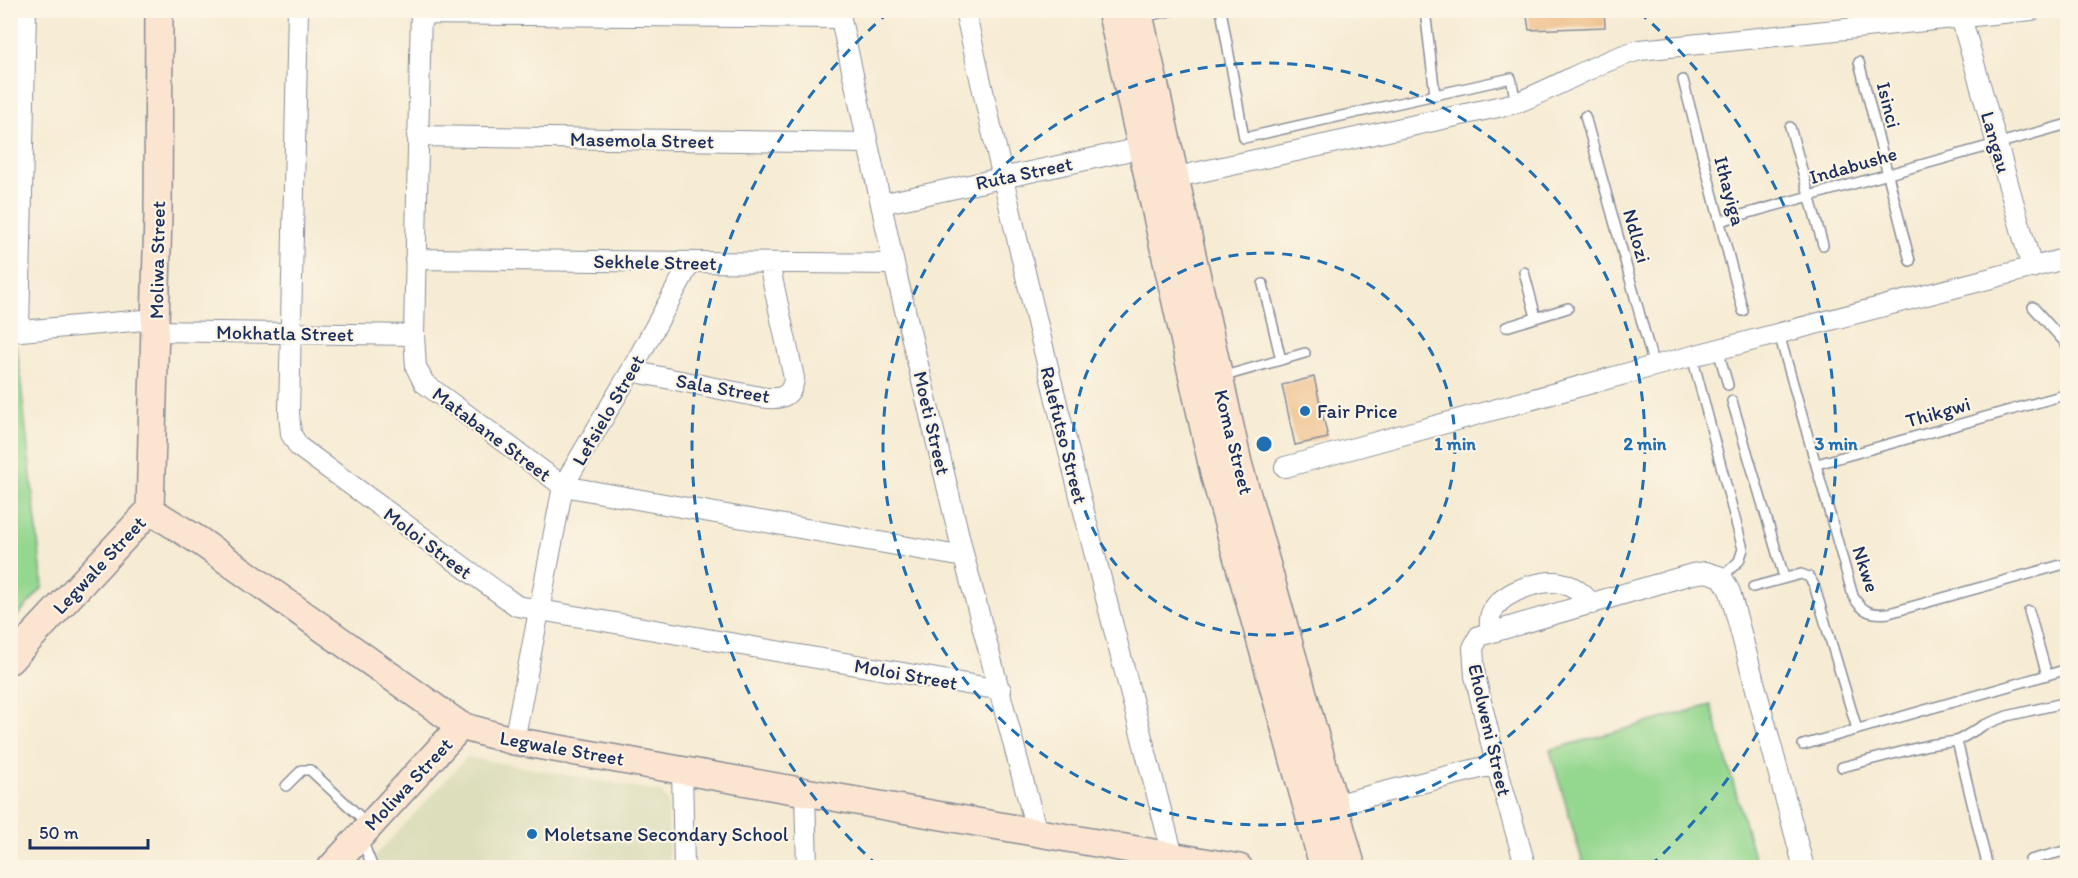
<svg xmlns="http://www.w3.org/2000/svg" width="2078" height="878" font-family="Itim,sans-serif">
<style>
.built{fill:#dddebc}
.green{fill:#94d78f;stroke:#588376;stroke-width:1.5}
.building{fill:#edb87f}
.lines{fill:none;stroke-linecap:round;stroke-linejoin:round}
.lane-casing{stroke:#888d98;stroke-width:12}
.street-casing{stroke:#888d98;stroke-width:22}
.secondary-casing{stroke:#888d98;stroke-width:30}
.lane{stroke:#fff;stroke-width:9}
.street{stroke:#fff;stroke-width:20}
.secondary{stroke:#fce5d0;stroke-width:27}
.ring{fill:none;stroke:#1f6fb2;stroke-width:3;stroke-dasharray:10 8}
.poi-dot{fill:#1f6fb2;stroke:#fcf5e5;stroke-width:2}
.labels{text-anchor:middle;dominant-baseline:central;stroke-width:4.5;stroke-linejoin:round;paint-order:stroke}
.street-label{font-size:20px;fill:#1b2f5e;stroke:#fcf5e5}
.poi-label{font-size:20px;fill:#1b2f5e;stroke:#fcf5e5;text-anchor:start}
.centre{fill:#1f6fb2;stroke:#fcf5e5;stroke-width:3}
.ring-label{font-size:18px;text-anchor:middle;font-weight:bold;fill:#1f6fb2;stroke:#fcf5e5;stroke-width:4.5;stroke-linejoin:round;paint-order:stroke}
</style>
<rect width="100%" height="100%" fill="#fcf5e5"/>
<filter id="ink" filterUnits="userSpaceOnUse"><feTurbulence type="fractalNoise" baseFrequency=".0167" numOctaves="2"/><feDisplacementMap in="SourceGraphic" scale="12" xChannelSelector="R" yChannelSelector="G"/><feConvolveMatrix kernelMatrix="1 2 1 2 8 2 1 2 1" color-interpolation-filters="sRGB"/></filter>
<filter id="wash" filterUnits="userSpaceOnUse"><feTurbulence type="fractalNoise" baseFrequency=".008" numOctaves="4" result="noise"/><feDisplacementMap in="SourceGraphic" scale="24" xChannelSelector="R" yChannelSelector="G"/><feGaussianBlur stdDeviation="1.35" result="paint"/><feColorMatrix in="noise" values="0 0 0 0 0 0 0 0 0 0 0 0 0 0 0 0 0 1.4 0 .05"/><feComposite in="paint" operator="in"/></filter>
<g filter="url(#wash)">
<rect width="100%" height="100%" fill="#f6ebd3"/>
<!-- built -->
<path class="built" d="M467,757L661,792L668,801L669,867L364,868Z"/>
<!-- green -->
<path class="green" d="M17,347L43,587L11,623L10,348Z
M1711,705L1757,867H1584L1550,750Z"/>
<g id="blocks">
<!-- building -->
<path class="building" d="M1526,10H1604L1605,27L1529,30Z
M1314,377L1328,438L1295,445L1282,385Z"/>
</g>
</g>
<g filter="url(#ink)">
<use href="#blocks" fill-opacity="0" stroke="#888d98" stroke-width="1.5"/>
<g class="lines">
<defs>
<path id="lane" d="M1221,10L1244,138L1435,95L1425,10
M1142,17L1175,10
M1859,62L1910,261
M1683,80L1743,311
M1435,95L1511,78L1516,103
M1585,116L1654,366
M1790,127L1823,245
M1720,221L2068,124
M1524,272L1536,317
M1263,284L1281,360
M2033,307L2068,346
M1506,327L1568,308
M1779,334L1853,596C1862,612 1871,615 1889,613L2068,563
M1718,350L1728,385
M1692,356L1743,549L1739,561L1722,577
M1221,377L1305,353
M1732,401L1784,577
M1817,464L2068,394
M1753,587L1801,574L1809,577L1814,585L1857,729
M2029,611L2047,675
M1957,741L1988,868
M1803,745L2068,669
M1842,767L1928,745L1957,741L1984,725L2007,716L2068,702
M286,786L302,770H310L369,825
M362,840L373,868
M2030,860L2068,850"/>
<path id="street" d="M298,10L289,413L291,434L299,447L517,606L1001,690
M421,10L414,335L416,367L424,383L563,486L964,557
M839,10L894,264L964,557L1037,833
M965,10C1027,294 1099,575 1173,856
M421,14L840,18
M1961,17L2032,268
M417,136L868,143
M1163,180L1516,103C1558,87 1596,62 1640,50L2032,10
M881,204L1155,145
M415,259L894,264
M19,331L26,10
M156,331L414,335
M10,332L155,319
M631,371L760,397C777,400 792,399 794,378L769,264
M1285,467L1654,366L2068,258
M1490,632C1490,627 1489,619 1491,614C1499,593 1541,578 1561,583C1574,586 1583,594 1592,604
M514,741L563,486L631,371L690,263
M682,769L684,868
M805,792L807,868
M1321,808L1496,764
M1526,868L1496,764L1475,676L1473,648L1479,636L1692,574L1706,572L1722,577L1730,592L1804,868"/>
<path id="secondary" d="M1111,10L1215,477L1324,868
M1138,10L1238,463L1352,868
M150,510L201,542L461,726L514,741L1239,868
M150,510L158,214L159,10
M10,660L150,510
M331,868L461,726"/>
</defs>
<!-- lane casing -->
<use href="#lane" class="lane-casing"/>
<!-- street casing -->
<use href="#street" class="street-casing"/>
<!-- secondary casing -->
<use href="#secondary" class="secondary-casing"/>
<!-- lane -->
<use href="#lane" class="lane"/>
<!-- street -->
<use href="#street" class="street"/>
<!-- secondary -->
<use href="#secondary" class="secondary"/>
</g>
</g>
<!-- distance rings -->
<g class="ring">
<circle cx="1264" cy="444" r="191"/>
<circle cx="1264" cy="444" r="381"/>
<path d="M878 866A572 572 0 0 1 889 12M1639 12A572 572 0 0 1 1650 866"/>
</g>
<!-- markers -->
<g class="poi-dot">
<circle cx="1305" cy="411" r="6"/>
<circle cx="532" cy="834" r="6"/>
</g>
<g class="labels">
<!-- street labels -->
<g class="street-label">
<text transform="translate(1889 105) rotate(76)">Isinci</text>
<text transform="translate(642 140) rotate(1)">Masemola Street</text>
<text transform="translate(1996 142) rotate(74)">Langau</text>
<text transform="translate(1853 165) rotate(-16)">Indabushe</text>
<text transform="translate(1024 173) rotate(-12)">Ruta Street</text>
<text transform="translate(1730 191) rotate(75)">Ithayiga</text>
<text transform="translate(1637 236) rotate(74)">Ndlozi</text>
<text transform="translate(157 260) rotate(-89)">Moliwa Street</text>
<text transform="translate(655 262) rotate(1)">Sekhele Street</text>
<text transform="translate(285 333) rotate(1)">Mokhatla Street</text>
<text transform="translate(723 388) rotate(10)">Sala Street</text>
<text transform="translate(608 410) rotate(-60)">Lefsielo Street</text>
<text transform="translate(1938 412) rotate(-16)">Thikgwi</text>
<text transform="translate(932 423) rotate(77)">Moeti Street</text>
<text transform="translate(492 434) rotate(37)">Matabane Street</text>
<text transform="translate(1064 435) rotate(76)">Ralefutso Street</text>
<text transform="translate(1234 442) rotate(76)">Koma Street</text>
<text transform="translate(428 543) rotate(37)">Moloi Street</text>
<text transform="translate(99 565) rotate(-47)">Legwale Street</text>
<text transform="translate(1866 569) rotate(72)">Nkwe</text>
<text transform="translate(906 674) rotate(10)">Moloi Street</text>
<text transform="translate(1490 730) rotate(77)">Eholweni Street</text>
<text transform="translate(562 748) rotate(10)">Legwale Street</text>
<text transform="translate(408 784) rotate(-47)">Moliwa Street</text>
</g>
<!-- poi labels -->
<g class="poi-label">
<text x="1317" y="411">Fair Price</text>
<text x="544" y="834">Moletsane Secondary School</text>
</g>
</g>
<circle cx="1264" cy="444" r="9" class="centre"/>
<g class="ring-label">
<text x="1455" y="450">1 min</text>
<text x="1645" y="450">2 min</text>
<text x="1836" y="450">3 min</text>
</g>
<!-- margin -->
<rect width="2078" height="878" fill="none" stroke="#fcf5e5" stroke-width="36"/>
<!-- scale -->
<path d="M30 839v9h118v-9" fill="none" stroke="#1b2f5e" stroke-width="3"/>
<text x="39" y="839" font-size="18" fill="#1b2f5e" stroke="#fcf5e5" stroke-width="4.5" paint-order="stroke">50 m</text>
</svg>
